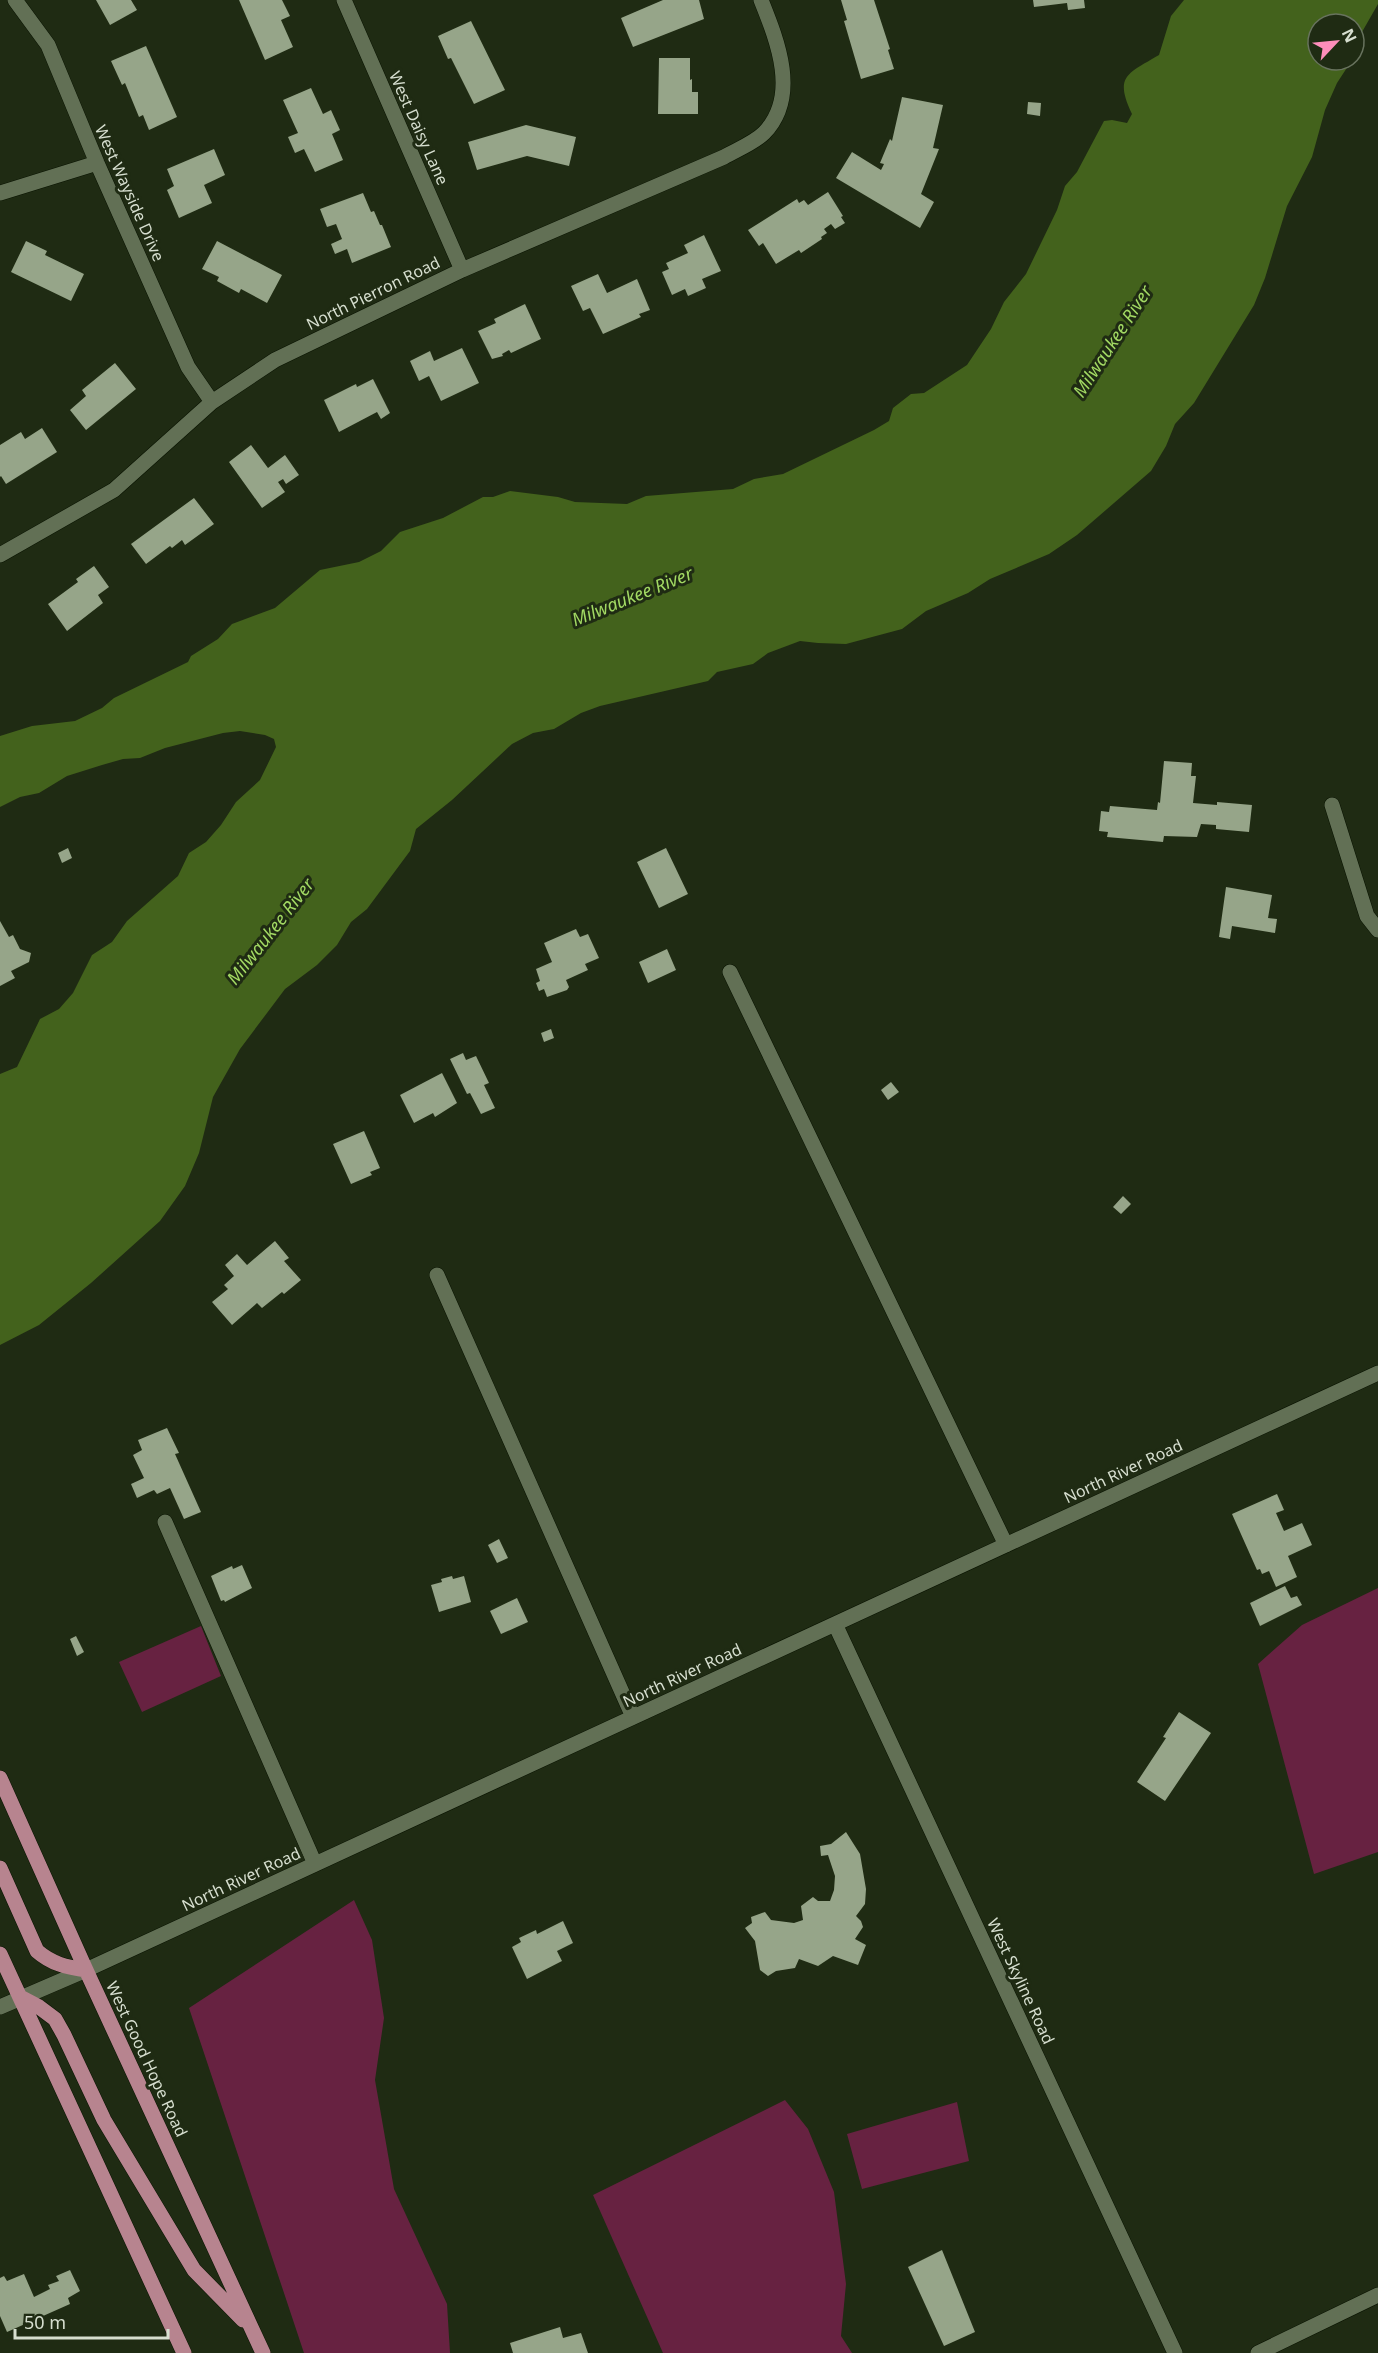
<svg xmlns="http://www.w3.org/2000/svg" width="1378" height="2353" font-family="'Noto Sans',sans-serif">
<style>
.green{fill:#672241}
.water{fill:#43621c}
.building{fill:#96a589}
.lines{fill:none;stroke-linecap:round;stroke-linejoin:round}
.minor-casing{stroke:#091301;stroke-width:16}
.major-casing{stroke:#091301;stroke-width:16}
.minor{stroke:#627055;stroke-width:15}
.major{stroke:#b7848f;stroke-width:15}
.labels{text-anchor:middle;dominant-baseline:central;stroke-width:6;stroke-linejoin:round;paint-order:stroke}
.street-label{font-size:16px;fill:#d6decf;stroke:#1f2b13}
.water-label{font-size:18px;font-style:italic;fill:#a2d963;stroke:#1f2b13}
</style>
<rect width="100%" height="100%" fill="#1f2b13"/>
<!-- green -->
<path class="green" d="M1378,1588V1852L1314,1874L1258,1664L1302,1625Z
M201,1626L221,1676L142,1712L119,1662Z
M354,1900L372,1940L384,2018L375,2080L394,2189L447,2304L450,2353H304L189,2008Z
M785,2100L808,2129L834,2192L846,2284L841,2336L852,2353H663L593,2195Z
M957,2102L969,2161L862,2189L847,2134Z"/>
<!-- water -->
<path class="water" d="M1184,0H1378V4L1362,32L1354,57V24H1318V60H1352L1337,83L1325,110L1312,157L1287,206L1265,278L1254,305L1194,403L1175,424L1166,446L1151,471L1077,535L1049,554L990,579L968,593L926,611L902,629L846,644L818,643L800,641L768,653L753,664L717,672L708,681L600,706L581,713L554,729L533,733L512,744L452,800L416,829L410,851L367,909L351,922L337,945L317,965L285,989L240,1049L213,1097L199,1153L185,1186L160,1221L91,1283L39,1325L0,1345V1074L17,1067L40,1019L59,1009L73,993L92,955L112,942L127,921L178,876L189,853L206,842L221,825L236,802L260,780L276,747L274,739L265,735L240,731L223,733L165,748L140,758L123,759L102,765L67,776L39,793L20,797L0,807V736L32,726L75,721L102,708L114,698L188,662L191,656L218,639L232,624L275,608L320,570L359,562L381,551L400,532L443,518L483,497H493L510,491L558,497L575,502L627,504L646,496L733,489L754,479L783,474L874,430L889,421L893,408L911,394L924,393L967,365L991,329L1004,302L1026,274L1057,210L1065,186L1077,172L1104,121L1112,120L1127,123L1132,114C1114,76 1127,74 1159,55L1171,16Z"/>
<!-- building -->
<path class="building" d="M96,0H131L137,10L110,25Z
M239,0H282L290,16L281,20L293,47L265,60Z
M663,0H699L704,19L633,47L621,18Z
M841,0H874L890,49L888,50L894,69L861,79L844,21L847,20Z
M1033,0H1084L1085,8L1068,10L1067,3L1034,7Z
M471,21L505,90L474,104L451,58L448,59L438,36Z
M146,46L177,117L149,130L143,115L139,117L125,83L122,85L111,61Z
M659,58H690V80L692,79V92H698V114H658Z
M311,88L323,114L331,110L340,130L332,134L343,160L315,172L304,149L295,153L288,137L298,133L283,100Z
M902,97L943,105L933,148L939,149L921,194L934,202L920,228L836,178L852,152L881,170L884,164L880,163L890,139L892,141Z
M1028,102L1041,103L1040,116L1027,114Z
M526,125L576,137L569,166L527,156L477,170L468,142Z
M214,149L225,175L204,185L212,203L179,218L167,190L174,186L167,169Z
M828,192L843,216L841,217L845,223L835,229L831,224L824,229L827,233L821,237L822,239L801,253L799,250L776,264L763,243L759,246L748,230L797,199L799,203L804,200L808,205Z
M363,193L371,212L374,211L380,225H382L391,247L352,263L347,249L335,254L331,244L342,239L336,224L327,227L320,209Z
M704,235L721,271L702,279L706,288L688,296L685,289L672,295L662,272L669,269L666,263L688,253L684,245Z
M26,241L47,251L45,255L84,274L71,301L11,272Z
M217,241L282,275L267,303L241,289L239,293L217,281L219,277L202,269Z
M598,274L607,293L637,279L650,310L639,314L641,317L603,334L590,308L583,311L571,286Z
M525,304L541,339L511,353L509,350L502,354L503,356L492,359L478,331L496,323L494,319Z
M462,348L479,383L441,401L429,376L419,381L410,361L430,351L434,361Z
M115,363L136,389L86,430L70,410L86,396L82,390Z
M373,379L390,413L381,419L377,412L339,432L324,400L356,384L357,387Z
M42,428L57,452L6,484L1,476L0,477V445L21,432L25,439Z
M251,445L268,468L285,455L299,475L286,484L283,479L278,482L285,492L262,508L229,462Z
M194,498L214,524L185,545L182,540L172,548L170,546L146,564L131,544Z
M94,566L109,587L98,595L103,603L67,631L48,604L78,582L76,579Z
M1164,761L1192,763L1191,776H1196L1193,803L1217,805V802L1252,805L1249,832L1216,829V825L1201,824L1197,837L1164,836L1163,842L1107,837L1108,832L1099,831L1101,811L1109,812L1110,806L1157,810L1158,802L1160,803Z
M68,848L72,858L62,863L58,853Z
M666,848L688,894L659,908L637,862Z
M1226,887L1272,895L1268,918L1277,919L1275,933L1232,926L1230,939L1219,937Z
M0,921L9,937L13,935L20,949L31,953L29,962L11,971L15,978L0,986Z
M576,929L580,937L588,934L599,958L585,964L588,970L566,980L569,987L567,990L547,997L544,989L539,991L536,983L540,981L536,969L552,962L544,943Z
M667,949L676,970L648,983L639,962Z
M551,1029L554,1038L544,1042L541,1033Z
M463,1053L466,1060L476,1056L489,1083L484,1085L495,1108L481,1114L470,1093L467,1094L450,1059Z
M442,1073L457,1103L435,1117L433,1113L414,1123L400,1095Z
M891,1082L899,1092L888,1100L881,1090Z
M364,1131L380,1168L370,1172L372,1175L351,1184L333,1144Z
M1123,1196L1131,1204L1121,1214L1113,1207Z
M275,1241L289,1258L284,1261L301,1280L284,1294L282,1292L262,1308L257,1303L232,1325L212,1302L228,1289L224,1285L234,1276L225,1265L237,1254L247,1265Z
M167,1428L179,1453L175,1454L201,1512L184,1519L170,1488L157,1494L154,1490L137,1498L131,1484L144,1478L133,1455L142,1450L138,1440Z
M1277,1494L1284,1510L1276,1513L1284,1531L1302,1523L1312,1545L1288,1556L1297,1577L1276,1587L1269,1571L1262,1574L1260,1569L1257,1570L1232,1514Z
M499,1539L508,1558L497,1563L488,1545Z
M242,1565L252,1588L225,1602L224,1600L221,1601L211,1576L232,1566L233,1569Z
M452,1576L453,1579L464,1576L471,1602L439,1612L431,1585L442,1582L441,1579Z
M1285,1586L1291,1598L1297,1596L1302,1605L1260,1626L1250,1603Z
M517,1598L528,1622L501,1634L490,1611Z
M76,1636L84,1652L77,1656L70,1639Z
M1179,1712L1211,1733L1165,1801L1137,1782L1166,1738L1163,1737Z
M846,1832L860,1854L866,1889L865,1904L856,1916L861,1921L863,1927L855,1939L866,1945L858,1965L833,1956L818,1966L799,1959L795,1968L776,1971L768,1976L760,1970L755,1941L745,1928L752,1923L751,1917L765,1912L771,1920L794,1923L803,1920L801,1906L813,1897L818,1901H830L834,1890L835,1876L828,1855L821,1856L820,1846L831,1844Z
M563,1921L573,1943L557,1951L562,1961L527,1979L512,1947L521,1942L519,1938L536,1930L537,1934Z
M942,2250L975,2332L944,2346L908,2267Z
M70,2270L80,2291L68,2298L70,2304L7,2332L0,2316V2278L4,2276L7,2281L24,2274L34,2297L50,2289L48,2285L59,2281L56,2276Z
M560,2327L563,2338L581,2333L588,2353H513L510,2343Z"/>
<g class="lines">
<defs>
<path id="minor" d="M15,0L48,45L97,163L188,367L212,402
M344,0L462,270
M0,193L97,163
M0,555L114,490L212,402L275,360L462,270L724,157C736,150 754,143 764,133C800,96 777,40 761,0
M1332,805L1367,916L1378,930
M730,972L1006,1545
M437,1275L633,1717
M165,1522L315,1864
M835,1624L1175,2353
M0,2007L86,1970L1378,1373
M1258,2353L1378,2295"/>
<path id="major" d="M0,1778L86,1970L263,2353
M0,1868L37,1951C52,1964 66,1967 86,1970
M0,1954L184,2353
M20,1997L39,2007L55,2019L64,2035L104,2120L194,2270L243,2320"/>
</defs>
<!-- minor casing -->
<use href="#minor" class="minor-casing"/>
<!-- major casing -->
<use href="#major" class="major-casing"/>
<!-- minor -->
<use href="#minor" class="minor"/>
<!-- major -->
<use href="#major" class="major"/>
</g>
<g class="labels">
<!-- street labels -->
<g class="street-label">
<text transform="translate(419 128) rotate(66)">West Daisy Lane</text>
<text transform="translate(130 193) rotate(66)">West Wayside Drive</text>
<text transform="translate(373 293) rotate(-26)">North Pierron Road</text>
<text transform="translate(1123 1471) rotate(-25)">North River Road</text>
<text transform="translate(682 1675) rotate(-25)">North River Road</text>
<text transform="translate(241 1879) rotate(-25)">North River Road</text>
<text transform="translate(1021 1981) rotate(65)">West Skyline Road</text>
<text transform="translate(147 2059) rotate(65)">West Good Hope Road</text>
</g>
<!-- water labels -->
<g class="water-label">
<text transform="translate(1112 341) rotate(-57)">Milwaukee River</text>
<text transform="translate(632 596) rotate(-22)">Milwaukee River</text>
<text transform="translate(270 931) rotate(-52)">Milwaukee River</text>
</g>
</g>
<!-- north arrow -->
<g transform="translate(1336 42) rotate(64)"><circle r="28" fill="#1f2b13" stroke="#68735e" stroke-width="1.5"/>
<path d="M0-4.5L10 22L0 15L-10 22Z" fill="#fe8ebb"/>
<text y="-9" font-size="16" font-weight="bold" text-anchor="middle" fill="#d6decf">N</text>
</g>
<!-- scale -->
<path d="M15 2329v9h153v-9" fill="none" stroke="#d6decf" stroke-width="3"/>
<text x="24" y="2329" font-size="18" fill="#d6decf" stroke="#1f2b13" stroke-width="4.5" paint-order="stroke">50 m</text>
</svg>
